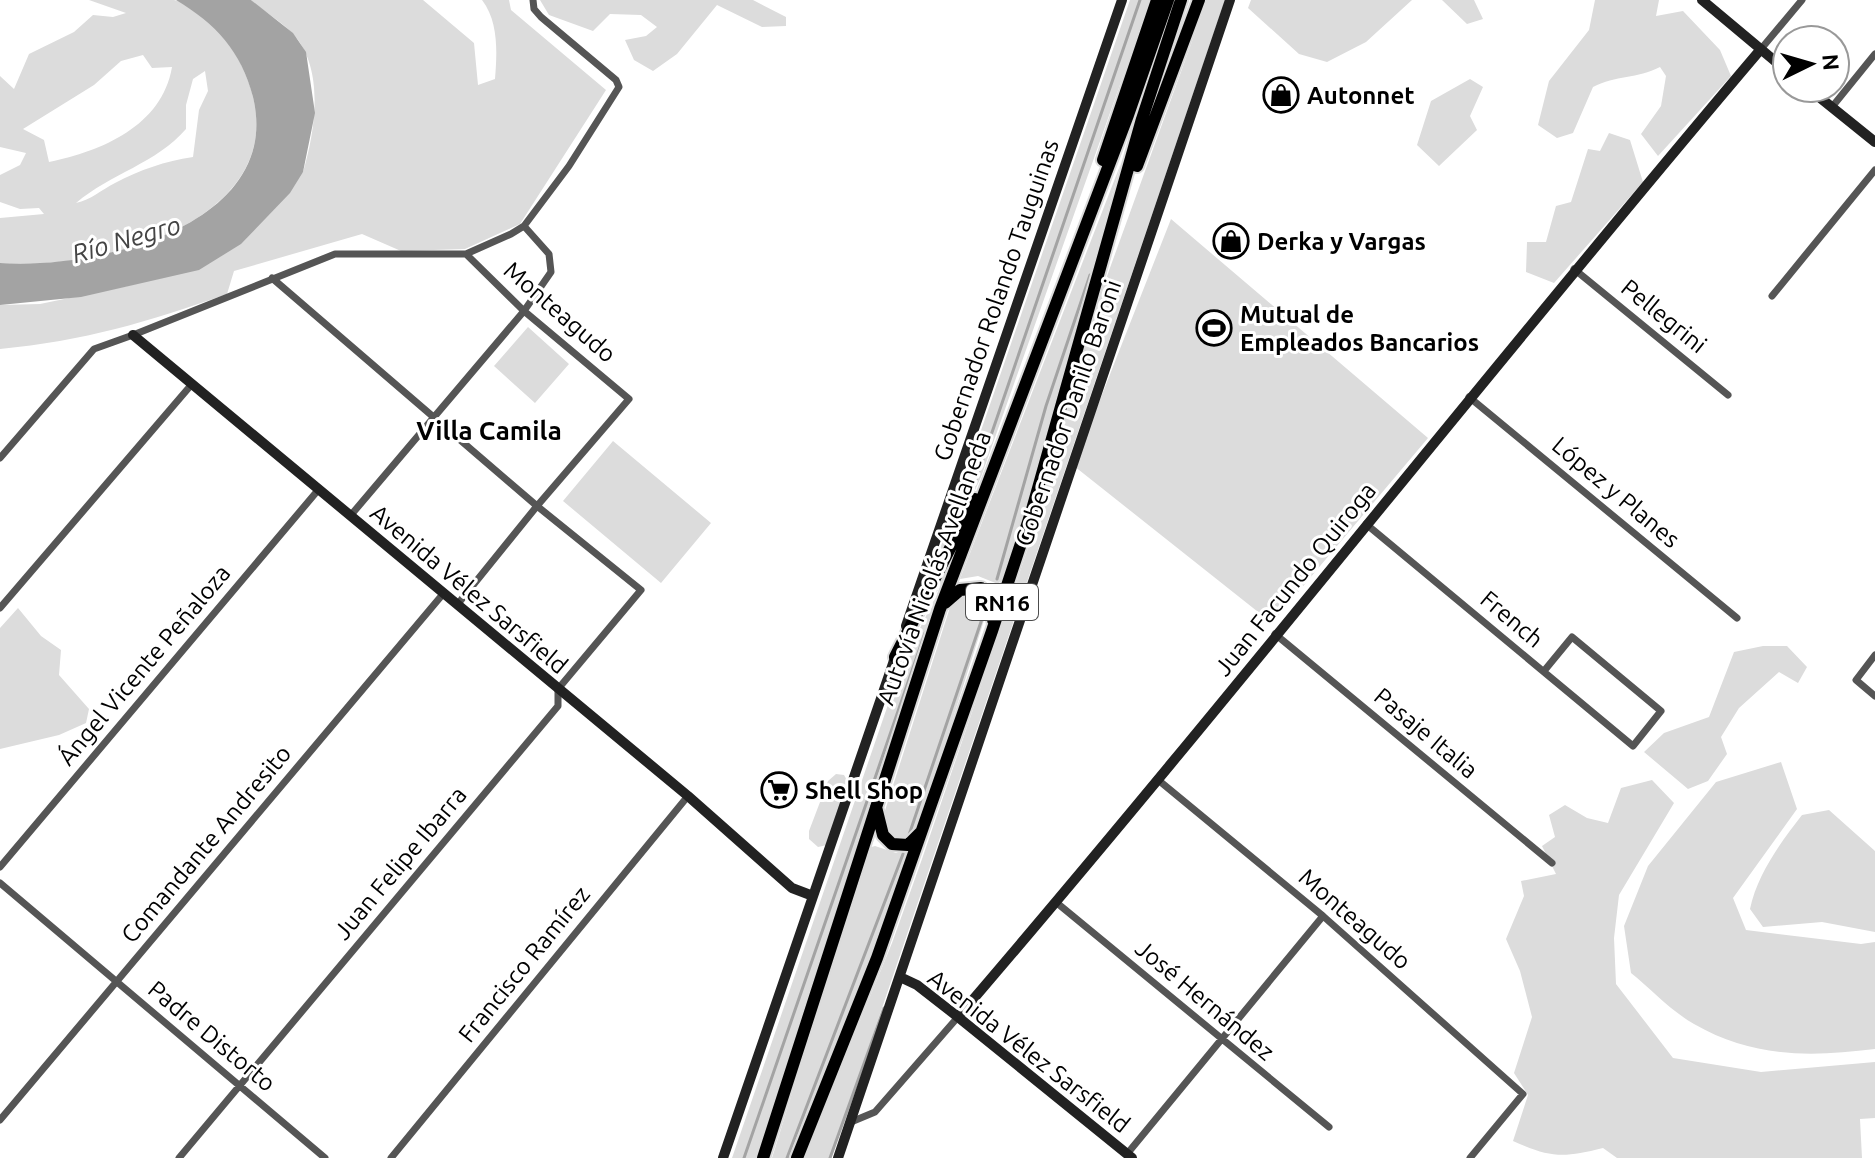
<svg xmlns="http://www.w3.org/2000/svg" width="1875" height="1158" font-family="Ubuntu,sans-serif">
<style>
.green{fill:#dcdcdc;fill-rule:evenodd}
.water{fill:#a3a3a3}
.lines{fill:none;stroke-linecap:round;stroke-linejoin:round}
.stream{stroke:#a3a3a3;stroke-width:3}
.highway-casing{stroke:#dbdbdb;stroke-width:16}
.street{stroke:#555;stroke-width:7}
.secondary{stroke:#222;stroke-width:10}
.highway{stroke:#000;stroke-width:12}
.labels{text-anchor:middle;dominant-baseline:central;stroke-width:6;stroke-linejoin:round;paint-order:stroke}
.shield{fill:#fff;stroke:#4c4c4c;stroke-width:2}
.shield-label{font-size:22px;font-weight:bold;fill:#000}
.poi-label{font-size:24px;font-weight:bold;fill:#000;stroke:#fff;text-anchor:start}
.street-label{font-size:24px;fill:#000;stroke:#fff}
.water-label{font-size:26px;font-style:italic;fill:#444;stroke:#fff}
.neighbourhood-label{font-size:26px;font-weight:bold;fill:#000;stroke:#fff}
</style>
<rect width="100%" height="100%" fill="#fff"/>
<!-- green -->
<path class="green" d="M89,0C116,0 148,0 174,0C200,5 225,34 236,55C322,209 116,272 0,263V218L44,214L39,208L20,209L0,202V175L20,165L26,153L0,147V76L14,89L29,54L74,32L93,15L113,17L126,13ZM143,55L152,68L172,67C162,126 102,151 49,162L44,140L23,129L94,85L121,61ZM205,71L208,91L199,110L193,157C165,161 140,170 115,183C101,190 91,200 76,203C110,174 157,163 186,129V105L193,79Z
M251,0H423L474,43L478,85L495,79C497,54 499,22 482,0H509L511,10L606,90L520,224L465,249L401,251L362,234L234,271L227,294C148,322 84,341 0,349V305L40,304L127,286L303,172C315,132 325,70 294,35C283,22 264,12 251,0Z
M540,0H753L786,17V26L762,27L717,5L677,54L653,71L634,60L625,40L646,36L657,27L641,15L610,14L593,31L549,15Z
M1130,0H1150L981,477L913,627Z
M1207,0H1225L831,1158H804L892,943L922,859L1029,545L1098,301Z
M1251,0H1412L1366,42L1327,62L1299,54L1248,8Z
M1442,0H1474L1483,19L1467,24Z
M1595,0H1659L1656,16L1683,11L1720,50L1731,76L1658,156L1641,134L1661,106L1666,76L1660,67C1637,79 1616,75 1593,87L1573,133L1557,138L1538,125L1549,81L1589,30Z
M1470,79L1483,87L1470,116L1477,130L1439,166L1417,145L1431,101Z
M1609,133L1630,140L1643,182L1554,283L1526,272L1527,242H1546L1556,206L1571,202L1588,149L1600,151Z
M1121,163L1027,509L1001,580L998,584L978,576L960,579Z
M1171,219L1428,438L1272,623L1074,466Z
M528,327L569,364L535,403L494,366Z
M613,441L711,523L661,583L563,501Z
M951,566L756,1158H732L902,664Z
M969,591L980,595L987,611L919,825L906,839L889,837L882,820L952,601Z
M18,608L41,636L61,650L59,675L89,709L86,723L59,735L0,749V628Z
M1763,646H1787L1807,667L1798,683L1779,672L1739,708L1721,737L1727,754L1708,781L1688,789L1644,752L1664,733L1709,717L1734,652Z
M1781,762L1797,809L1733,898L1746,930L1861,944L1875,942V1049C1810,1057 1753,1058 1694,1024C1671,1011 1651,989 1631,973L1624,926L1648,866L1716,782Z
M836,774L844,775L848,782L827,845L818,847L809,839V831L828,781Z
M1652,780L1674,803L1619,895L1614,938L1616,984L1673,1058L1761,1072L1875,1062V1118L1860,1119L1862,1158H1617L1603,1148C1563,1158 1551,1158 1513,1141L1528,1095L1514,1073L1532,1017L1520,971L1506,939L1524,896L1521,881L1556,874L1542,846L1555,837L1549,815L1565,805L1587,818L1608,823L1621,788Z
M1829,810L1875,851V932L1822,922L1763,927L1750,909C1757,875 1780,843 1802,815Z
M875,846L896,853L910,848L886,918L790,1158H772L868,848Z"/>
<!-- water -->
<path class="water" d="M176,0H251L293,33L306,52L315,113L303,172L290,193L241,244L199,270L81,297L0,305V263C95,270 284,226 253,97C241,51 216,24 176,0Z"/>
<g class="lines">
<!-- stream -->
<path class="stream" d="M967,496L975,482L1140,0
M997,579L1046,406L1090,275
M909,835L986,607
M744,1158L925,633
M787,1158L903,854
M830,1158L884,1008"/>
<defs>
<path id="highway" d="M1103,160L1157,0
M1137,166L1199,0
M945,603L960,590L981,588L992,602L993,620
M895,657L975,499
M876,807L883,835L892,844L908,845L920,833
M763,1158L940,609L1128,115L1168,0
M797,1158L877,958L992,631L1031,513L1142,119L1181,0"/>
</defs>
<!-- highway casing -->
<use href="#highway" class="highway-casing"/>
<!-- street -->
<path class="street" d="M1761,49L1802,0
M1832,107L1875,54
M1574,269L1728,395
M1772,296L1875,170
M1469,397L1737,618
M0,458L94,349L133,335L335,254H466L511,234L524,226L569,166L619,87L616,80L541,17L534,9L533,0
M351,515L524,311L551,272L549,254L524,226
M1366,524L1633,746L1661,711L1572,637L1544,671
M457,605L537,506L629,399L524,311L466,254
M0,608L192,384
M1275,634L1552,863
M1875,655L1856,680L1875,696
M1157,779L1323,916L1523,1094L1470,1158
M0,867L319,489
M0,883L325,1158
M1057,903L1329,1127
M0,1120L443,594
M851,1122L875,1112L958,1017
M1127,1154L1323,916
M179,1158L558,706V689L641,590L537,506L272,278
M391,1158L688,796"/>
<!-- secondary -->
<path class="secondary" d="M1702,0L1787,71
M1808,88L1875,142
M133,335L688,796L792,888L813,896
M906,626L1122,0
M900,977L917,985L958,1017L1132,1158
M958,1017C1231,699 1489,369 1761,49
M723,1158L897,652
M838,1158L1230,0"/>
<!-- highway -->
<use href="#highway" class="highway"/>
</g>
<!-- icons -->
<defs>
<symbol id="shop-ring" viewBox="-11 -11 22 22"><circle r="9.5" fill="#fff" stroke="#000" stroke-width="1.5"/><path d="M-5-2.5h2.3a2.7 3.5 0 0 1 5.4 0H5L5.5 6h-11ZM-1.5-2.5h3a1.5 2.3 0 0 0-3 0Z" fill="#000"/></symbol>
<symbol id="stadium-ring" viewBox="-11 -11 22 22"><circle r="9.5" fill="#fff" stroke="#000" stroke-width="1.5"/><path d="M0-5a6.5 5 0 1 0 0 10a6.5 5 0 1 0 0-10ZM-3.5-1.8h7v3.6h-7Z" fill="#000"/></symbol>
<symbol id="supermarket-ring" viewBox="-11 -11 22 22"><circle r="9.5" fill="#fff" stroke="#000" stroke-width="1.5"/><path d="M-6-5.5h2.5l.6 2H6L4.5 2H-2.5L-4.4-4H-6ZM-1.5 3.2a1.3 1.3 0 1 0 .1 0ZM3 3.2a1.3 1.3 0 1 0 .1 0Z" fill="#000"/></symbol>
</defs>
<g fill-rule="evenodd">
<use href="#shop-ring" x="1261" y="75" width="40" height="40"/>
<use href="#shop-ring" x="1211" y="221" width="40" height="40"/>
<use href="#stadium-ring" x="1194" y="308" width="40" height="40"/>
<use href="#supermarket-ring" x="759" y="770" width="40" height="40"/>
</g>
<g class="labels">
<!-- shield labels -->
<rect class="shield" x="966" y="584" width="72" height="36" rx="6"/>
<g class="shield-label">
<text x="1002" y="602">RN16</text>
</g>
<!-- poi labels -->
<g class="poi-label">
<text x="1307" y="95">Autonnet</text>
<text x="1257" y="241">Derka y Vargas</text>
<text x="1240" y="314">Mutual de<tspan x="1240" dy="28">Empleados Bancarios</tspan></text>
<text x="805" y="790">Shell Shop</text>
</g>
<!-- street labels -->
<g class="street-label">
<text transform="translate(996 300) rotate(-71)">Gobernador Rolando Tauguinas</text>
<text transform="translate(560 312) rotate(41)">Monteagudo</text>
<text transform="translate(1664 316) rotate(39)">Pellegrini</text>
<text transform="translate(1068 413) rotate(-71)">Gobernador Danilo Baroni</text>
<text transform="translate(1616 492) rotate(40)">López y Planes</text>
<text transform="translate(934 568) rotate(-70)">Autovía Nicolás Avellaneda</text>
<text transform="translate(1295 579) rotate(-51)">Juan Facundo Quiroga</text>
<text transform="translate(469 589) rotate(40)">Avenida Vélez Sarsfield</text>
<text transform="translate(1512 619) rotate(40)">French</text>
<text transform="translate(144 665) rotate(-50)">Ángel Vicente Peñaloza</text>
<text transform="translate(1426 733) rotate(40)">Pasaje Italia</text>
<text transform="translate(206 844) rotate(-50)">Comandante Andresito</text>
<text transform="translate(400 863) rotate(-50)">Juan Felipe Ibarra</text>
<text transform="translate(1355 919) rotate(41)">Monteagudo</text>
<text transform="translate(524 964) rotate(-51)">Francisco Ramírez</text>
<text transform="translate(1205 1000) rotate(40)">José Hernández</text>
<text transform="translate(212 1036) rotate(40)">Padre Distorto</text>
<text transform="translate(1029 1051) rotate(38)">Avenida Vélez Sarsfield</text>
</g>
<!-- water labels -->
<g class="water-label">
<text transform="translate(126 239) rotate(-16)">Río Negro</text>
</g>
<!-- neighbourhood labels -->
<g class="neighbourhood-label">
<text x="489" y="430">Villa Camila</text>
</g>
</g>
<!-- north arrow -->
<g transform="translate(1811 64) rotate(85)"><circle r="38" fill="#ffffff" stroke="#999999" stroke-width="2"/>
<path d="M0-6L14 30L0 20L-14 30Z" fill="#000000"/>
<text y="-12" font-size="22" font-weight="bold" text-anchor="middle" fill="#000000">N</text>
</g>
</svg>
